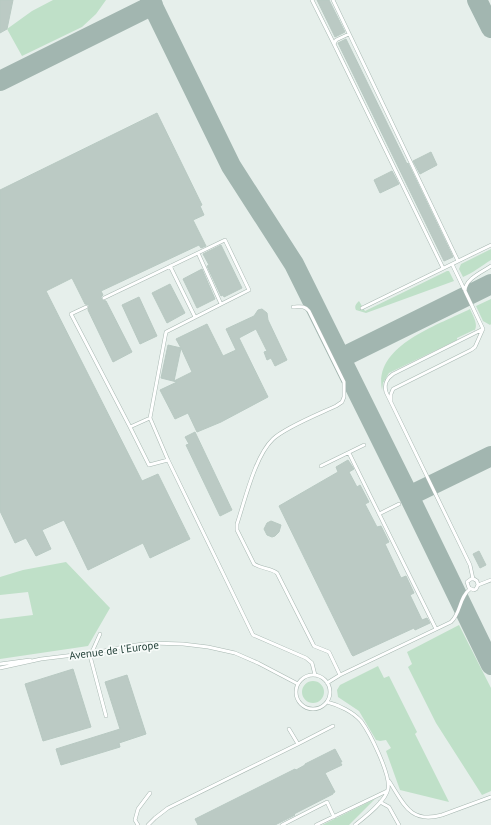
<svg xmlns="http://www.w3.org/2000/svg" width="491" height="825" font-family="'PT Sans',sans-serif">
<style>
.green{fill:#bfe0c8}
.lines{fill:none;stroke-linecap:round;stroke-linejoin:round}
.taxiway{stroke:#a2b6b0;stroke-width:20}
.building{fill:#bbcac4;stroke:#b8c9c2;fill-rule:evenodd}
.service-casing{stroke:#a8b8b2;stroke-width:4}
.service{stroke:#fff;stroke-width:3}
.labels{text-anchor:middle;dominant-baseline:central;stroke-width:3.5;stroke-linejoin:round;paint-order:stroke}
.street-label{font-size:11px;fill:#24423a;stroke:#f7fbf9}
</style>
<rect width="100%" height="100%" fill="#e6efeb"/>
<!-- green -->
<path class="green" d="M53,0H106L96,14L82,27L22,56L7,29L32,11Z
M491,249V260C481,266 473,273 463,277L459,269L461,264Z
M447,271H449L454,281L366,313L356,310C354,306 356,304 359,301L365,311Z
M491,299V324L490,325L483,321L476,306Z
M470,309C473,316 479,325 474,331V330L457,338V340L389,373L383,383L382,390C373,345 439,325 470,309Z
M66,562L110,608L88,646L0,659V619L33,615L28,592L0,595V577L23,570Z
M459,625L491,688V791L482,795L436,723L408,667L412,664L407,652Z
M378,666L384,678L389,676L417,732L415,734L449,802L400,790L386,751L391,748L386,740L380,741L376,740L359,711L338,697L337,690L340,685Z
M302 692a11 11 0 1 1 22 0a11 11 0 1 1-22 0Z
M375,799L349,825H322Z"/>
<g class="lines">
<!-- taxiway -->
<path class="taxiway" d="M150,0L231,166L294,264L409,496L491,665
M477,0L491,28
M0,81L153,5
M341,358L491,284
M409,496L491,456"/>
</g>
<!-- building -->
<path class="building" d="M0,0H13L7,29L0,33Z
M317,0H329L345,32L335,37Z
M346,39L407,164L408,163L453,257L444,261L338,43Z
M157,113L202,205L200,206L204,215L193,220L206,246L201,248L199,245L101,291L103,295L101,297L102,300L106,301L132,352L113,362L88,310L89,305L85,304L72,278L46,291L142,481L158,474L190,539L150,558L143,543L88,570L64,520L42,530L51,549L36,556L26,538L15,543L0,511V190Z
M431,152L437,165L420,174L413,161Z
M392,171L399,184L380,193L374,180Z
M221,245L242,288L224,297L223,295L221,296L207,266L209,265L203,254Z
M202,269L215,299L197,308L183,279Z
M170,284L185,313L167,323L152,293Z
M139,297L157,336L140,344L122,305Z
M262,309L267,313L268,320L287,360L275,366L271,358L267,360L264,352L267,351L256,329L239,338L268,397L221,422L197,432L188,413L175,419L160,390L177,382L161,378L168,345L181,348L176,339L207,324L223,356L236,350L226,329L254,316L258,310ZM181,348L192,372L174,381Z
M195,432L232,510L220,516L186,445L189,444L185,437Z
M348,460L354,469L349,472L357,487L360,485L369,502L365,504L377,527L381,526L389,542L385,544L401,578L406,576L414,593L410,595L422,620L427,618L430,623L415,630L414,628L353,656L352,655L279,506L338,472L336,467Z
M271,521L281,525L279,532L275,536L272,537L267,535L264,529L267,523Z
M479,551L486,565L480,568L473,554Z
M73,669L91,727L43,741L25,684Z
M127,675L146,734L119,743L120,747L61,765L56,749L120,729L105,682Z
M335,749L342,762H340L342,765L325,773L335,792L333,793V794L294,814L295,815L275,825H198L195,819L295,769L296,770L305,765V764Z"/>
<g class="lines">
<defs>
<path id="service" d="M312,0L334,44
M333,0L458,261
M349,34L336,40L334,44L443,268
M198,253L221,304
M452,264L464,289
M170,266L195,317
M86,307L71,314L130,427L150,418L166,332L249,290L225,240L104,298
M293,307C300,307 304,305 309,311L344,382V397L342,402L336,406C319,414 286,427 273,439C255,456 245,500 237,524V530L254,564C262,569 270,568 277,573L314,646L329,652L340,675
M362,308L491,245
M391,401V394L393,389L471,350L475,347L483,329L465,291C465,279 482,272 491,266
M150,418L168,460L253,635L306,658L312,663L315,675
M130,427L149,465L168,460
M349,453L436,629
M321,466L364,445
M379,514L399,504
M473,579L470,565L386,392C384,384 386,379 393,374L483,329
M478,585L477,581L474,579H471L467,582L469,588L474,590L476,589L478,585L491,580
M89,652L106,716
M92,652L100,634
M0,664L30,660
M0,668L41,659L99,652L128,646L152,643L183,644L208,647L235,653L258,663L298,684
M296 692a17 17 0 1 1 34 0a17 17 0 1 1-34 0Z
M327,683L340,675L451,622C461,613 459,597 470,589
M327,702C339,705 353,712 361,721C370,733 391,775 388,789C386,801 365,817 355,825
M298,744L333,726
M389,781C404,804 410,824 442,815L491,797
M380,802L389,807L399,825
M138,825L135,820L138,809L150,793
M148,825L155,818L168,808L298,744L289,729
M282,825L327,802L334,817
M316,825L387,791"/>
</defs>
<!-- service casing -->
<use href="#service" class="service-casing"/>
<!-- service -->
<use href="#service" class="service"/>
</g>
<g class="labels">
<!-- street labels -->
<g class="street-label">
<text transform="translate(114 650) rotate(-7)">Avenue de l'Europe</text>
</g>
</g>
</svg>
